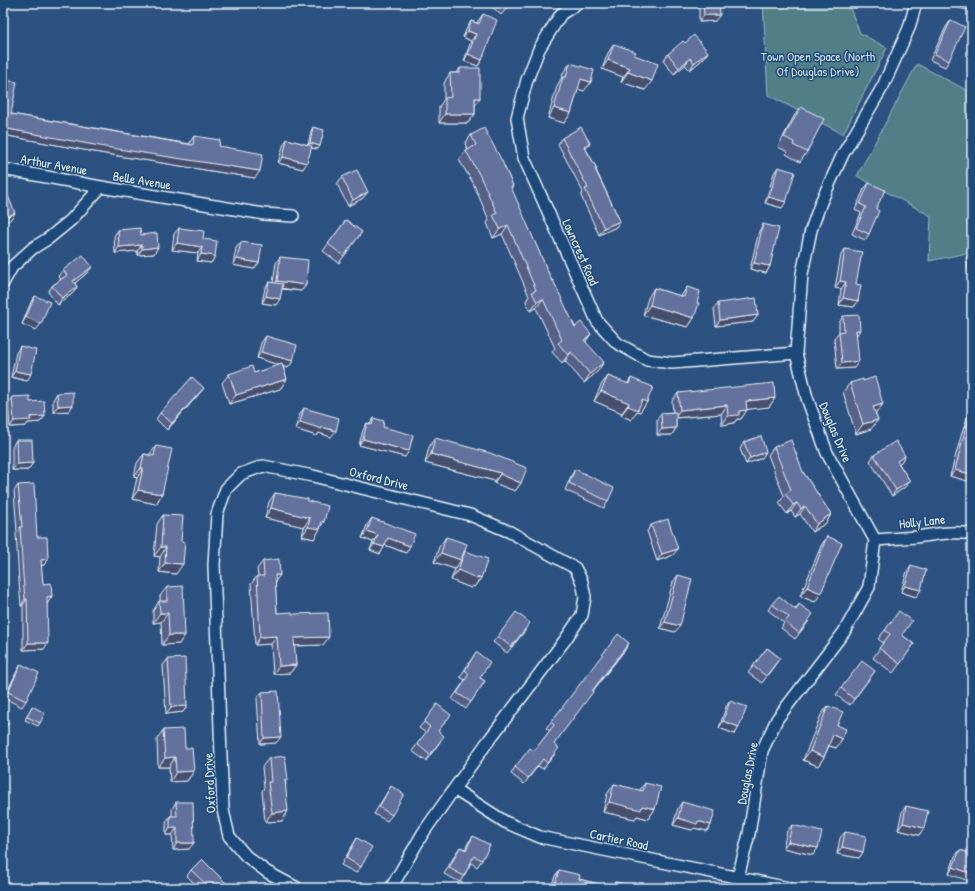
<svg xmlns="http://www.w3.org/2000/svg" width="975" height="891" font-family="'Patrick Hand',sans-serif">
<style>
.green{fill:#517e87;stroke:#9cb8c0}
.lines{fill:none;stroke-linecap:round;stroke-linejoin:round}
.street-casing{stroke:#e8f1f8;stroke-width:14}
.street{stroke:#1f4a7a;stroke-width:11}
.wall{fill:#566187;stroke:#e8f1f8}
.shaded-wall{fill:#464f6e;stroke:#e8f1f8}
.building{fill:#64719d;stroke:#e8f1f8}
.labels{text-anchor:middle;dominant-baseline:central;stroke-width:3;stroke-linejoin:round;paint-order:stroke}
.park-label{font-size:13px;fill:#d1e0e7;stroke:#1f4a7a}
.street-label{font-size:13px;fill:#e8f1f8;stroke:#1f4a7a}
</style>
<rect width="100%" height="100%" fill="#2d5281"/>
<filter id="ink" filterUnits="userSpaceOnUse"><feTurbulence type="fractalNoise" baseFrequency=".025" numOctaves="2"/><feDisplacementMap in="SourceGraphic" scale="8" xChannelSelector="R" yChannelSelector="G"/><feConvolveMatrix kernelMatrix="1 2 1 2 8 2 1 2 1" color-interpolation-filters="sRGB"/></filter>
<g filter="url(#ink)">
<!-- green -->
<path class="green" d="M763,3H848L860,33L887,48L843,134L768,95Z
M917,64L972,93V252L929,261L931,216L857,176Z"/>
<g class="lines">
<defs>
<path id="street" d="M578,3L561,14L539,49L527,80L517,118L524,158L597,321L617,343L647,360L672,363L796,353
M3,169L101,187L264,214L293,216
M3,283L12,267L33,248L49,238L71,220L101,187
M875,540C889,539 902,538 916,537C935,534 952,531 972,534
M454,789L505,822L540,837L789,888
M738,877L749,834L762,751L777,719L844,632L869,587L875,540L827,453L807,398L796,353L802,274L811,230L821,202L843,154L883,86L909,28L916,3
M297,888L267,872L246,856L229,836L223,810L214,565L217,514L226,489L241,474L263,466L313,476L470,515L510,532L575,568L582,582L585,597L582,615L565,640L486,744L454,789L423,833L391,888"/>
</defs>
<!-- street casing -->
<use href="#street" class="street-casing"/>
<!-- street -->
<use href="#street" class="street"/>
</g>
<!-- wall -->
<path class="wall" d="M490,3H511L501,15L489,4Z
M699,3H719L715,21L699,22Z
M483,14L482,60L478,66L464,61L471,41L463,37L467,28L471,21L477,23L478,21Z
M951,20L949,61L945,67L930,60L946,27Z
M685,43L708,52L704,58L690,70L685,65L674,74L663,61L668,54Z
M614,44L645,90L621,82L623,77L602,69L608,53Z
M570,63L584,91L578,89L571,113L564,123L548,118L557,86L561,79L563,73Z
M460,68L475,106V114L468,123H439V107L444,99V83L450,73H457Z
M4,80L11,114L190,144V142L194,136L219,146L255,178L100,153L3,135V81Z
M801,107L807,152L800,162L786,154L788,152L778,147L794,116Z
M313,127L318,149L311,148L303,169L278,163L283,146L287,139L308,145L311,131Z
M471,135L502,162L513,186L511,189L552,281L575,327L591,334L586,341L598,371L584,383L565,361L562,363L552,352L555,348L536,308L530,311L526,301L529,296L502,234L493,238L487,223L489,220L473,183L459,160L466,151L468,150L465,144Z
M562,138L590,143L586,149L597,169L596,170L620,221L616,227L599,235L581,196L583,192L558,144Z
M778,167L782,208L765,203L774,173Z
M342,177L363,198L348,206L337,184Z
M869,183L876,209L869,234L865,240L852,234L861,213L855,210L864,189Z
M346,220L362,232L339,263L323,251Z
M763,224L770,266L766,273L750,269L759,231Z
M179,228L203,239L215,256L211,263L197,261L198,253L172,250L174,234Z
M118,230L141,235L158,247L154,254L138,255L137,251L115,253L114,236Z
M241,242L254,269L233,265L236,248Z
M845,249L858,301L854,307L839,305L841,289L835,288L841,255Z
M970,251H972V290L966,258Z
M280,257L306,285L301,291L282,289L276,305L262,303L265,288L269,282L273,283L276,263Z
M63,270L87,273L75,283L77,287L73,293L58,305L48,292L52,286L61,279L58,276Z
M687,287L697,303L694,318L688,327L643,315L648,298L654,288L681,296Z
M35,296L36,330L22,324L31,302Z
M718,303L758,315L753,322L716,326L714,309Z
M843,316L856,335L854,368L837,369L834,338L839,332V323Z
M266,336L293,361L288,368L283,366L287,379L280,389L229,404L222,383L229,374L254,373L279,365L257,358L261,343Z
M20,346L27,381L11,377L16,353Z
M608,376L627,384L631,378L647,402L640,412L637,411L631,420L621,415L622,413L594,401L601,385Z
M863,381L883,404L876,413V414L871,429L856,434L843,392L850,383Z
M972,382V396L968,395Z
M57,393L73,405L69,411L53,412V400Z
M678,393L775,398L769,407L747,409L741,419H737L734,423L722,425L721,414L676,418V428L672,435H657V419L661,413L673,412L672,401Z
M199,394L167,430L156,419L160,413Z
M12,397L30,402L45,416L40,422L28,423L26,426L10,427L8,404Z
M972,403V471L971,474L967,481L950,476L961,436Z
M304,408L331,437L319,433L317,436L295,429L300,414Z
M374,418L383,427L405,457L359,445L363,430L367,423L370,424Z
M435,438L521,483L515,491L494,483L495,481L425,463L429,447Z
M16,440L33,463L28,470H12V447Z
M744,442L762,458L746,464L740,449Z
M156,446L162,494L156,504L132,499L137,478L134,477L137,463L144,454L149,455Z
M774,447L803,472L831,514L826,523L812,532L800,514L795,517L791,511L787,514L779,503L784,496L768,455Z
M874,455L905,456L901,462L899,464L910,481L905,487L892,496L870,461Z
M575,469L608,501L604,508L565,490L571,476Z
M18,485L37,537L48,559L44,565L41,566L43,584L52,596L47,603L44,649L23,650V605L21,606L19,582L16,533L17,532L14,491Z
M275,493L308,501L321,527L314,539L302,536L304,527L265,518L269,502Z
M163,515L176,574L159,572L160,557L154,556L157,524Z
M372,518L406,553L385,545L380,554L370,550L373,542L362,538L367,525Z
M651,525L673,555L657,561L647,531Z
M827,536L821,593L815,602L800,596L821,546Z
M446,537L464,551L481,578L474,587L472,586L471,588L451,580L455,569L434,562L439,547Z
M263,561L280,575L275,581L277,613L292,614L323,645L294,646L296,665L290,673L273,674L271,644L255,645L251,584L257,576H258L257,569Z
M911,565L916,597L901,592L907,571Z
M678,575L675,632L660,628L673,582Z
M972,581V591L967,588Z
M167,587L185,635L179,644L162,645L161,622L153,623V611L159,601H160V596Z
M772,604L795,609L799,604L809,621L795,639L781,628L784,623L768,610Z
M526,630L507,653L493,642L498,636Z
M885,630L902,635L914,644L893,673L873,658L883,643L878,639Z
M767,648L780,658L762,683L748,673Z
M625,650L592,691L554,744L555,754L543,769L538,766L524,784L511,774L515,767L534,751L550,731L546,728L551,722Z
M476,652L480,678L485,681L466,709L452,699L465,680L460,677Z
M168,659L187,706L183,712L166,714L163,665Z
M21,664L26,701L22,707L4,698L17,671Z
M875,671L850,705L836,695L841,688Z
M262,692L276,743L260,744L257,698Z
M730,701L739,727L735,734L719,728L726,707Z
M32,706L40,723L38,726L25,720Z
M828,706L837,725L842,739L836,748L829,746L824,757L818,766L803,760L821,715Z
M446,721L438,731L440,742L426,761L412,751L426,733L419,728L424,722Z
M163,730L185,748L194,771L187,781L170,782L169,767H158L157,739Z
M269,758L286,782L282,821L265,822L262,791L264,788L262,767Z
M645,783L655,809L648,819L637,816L635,819L603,812L607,794L614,784L639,791Z
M391,786L392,815L387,821L374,814Z
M176,802L189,849L173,850L172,835H166V823L170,816H172V809Z
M682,802L711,825L707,831L694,828L692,830L673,825L678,808Z
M906,806L924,828L919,835L898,830L902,812Z
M792,825L813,855L783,848L787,831Z
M845,832L863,852L859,858L837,854L840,838Z
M473,836L482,860L477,867L471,863L464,876L460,882L444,874L456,853L460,847L465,849L468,843Z
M357,838L361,867L356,873L341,865Z
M960,850L972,854L949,874L955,856Z
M191,870L231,888H199L187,876Z
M559,870L579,879L611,887L615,882L637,888H551L555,876Z"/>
<!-- shaded-wall -->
<path class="shaded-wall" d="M953,3H967L971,4L967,10L951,6Z
M704,15H720L715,21L699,22Z
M468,31L476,34L471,41L463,37Z
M708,52L704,58L690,70L694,63Z
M468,54L482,60L478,66L464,61Z
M690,58L685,65L674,74L679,68Z
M608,60L630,68L623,77L602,69Z
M628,72L652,81L645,90L621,82Z
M581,79L591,82L584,91L574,88Z
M475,98H480L474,107Z
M554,108L571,113L564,123L548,118Z
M445,114H475L468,123H439Z
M3,128L19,131L260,171L255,178L100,153L3,135Z
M310,143L320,146L318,149L307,147Z
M590,143L585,149L584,146Z
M283,157L307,163L303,169L278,163Z
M368,192L363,198L348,206L353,200Z
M769,197L786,202L782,208L765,203Z
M15,213L10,220L3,223V218Z
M620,221L616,227L599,235L604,228Z
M508,225L502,234L493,238L500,229Z
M177,243L202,247L198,253L172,250Z
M142,245L137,251L115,253L119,247Z
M158,247L154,254L138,255L142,249Z
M201,254L215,256L211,263L197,261Z
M237,259L259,263L254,269L233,265Z
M754,263L770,266L766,273L750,269Z
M92,267L87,273L69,288L73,281Z
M277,281L306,285L301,291L273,287Z
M840,281L846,282L841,289L835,288Z
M77,287L73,293L58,305L62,298Z
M266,296L280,299L276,305L262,303Z
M843,298L858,301L854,307L839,305Z
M543,299L536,308L530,311L537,302Z
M650,305L694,318L688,327L643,315Z
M758,315L753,322L716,326L720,320Z
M26,317L41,324L36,330L22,324Z
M856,330H860L856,336Z
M591,334L585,342L584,340Z
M261,352L293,361L288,368L257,358Z
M571,352L565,361L562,363L568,355Z
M859,361L854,368L837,369L842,363Z
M604,362L598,371L584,383L590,374Z
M15,371L31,374L27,381L11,377Z
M287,379L280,389L229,404L236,395Z
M204,388L199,394L167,430L172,423Z
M972,389V396L968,395Z
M601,391L629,403L622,413L594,401Z
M775,398L769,407L741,410L746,401Z
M642,400L647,402L640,412L637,411L631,420L621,415L628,406Z
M883,404L876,413L867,416L873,407Z
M73,405L69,411L53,412L58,406Z
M727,405L721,414L674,418L680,410Z
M747,410L741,419H737L734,423L722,425L728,416L739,411Z
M45,416L40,422L28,423L26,426L10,427L14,421L30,417Z
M878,420L871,429L856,434L863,424Z
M300,422L322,427L336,431L331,437L319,433L317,436L295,429Z
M676,428L672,435H657L662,429Z
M363,439L409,451L405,457L359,445Z
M766,452L762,458L746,464L750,458Z
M431,454L501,473L495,481L425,463Z
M905,456L901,462L892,467L897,461Z
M33,463L28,470H12L17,464Z
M141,468H143L137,478L134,477Z
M955,470L971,474L967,481L950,476Z
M500,474L521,483L515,491L494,483Z
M910,481L905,487L892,496L896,490Z
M138,490L162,494L156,504L132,499Z
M797,503L791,511L787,514L793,505Z
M805,506L800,514L795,517L801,509Z
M271,508L310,518L304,527L265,518Z
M831,514L826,523L812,532L817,524Z
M322,521L324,522L319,529H320L314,539L302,536L308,527Z
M367,531L378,535L373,542L362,538Z
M388,538L410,546L406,553L383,544Z
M374,544L384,547L380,554L370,550Z
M161,547H166L160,557L154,556Z
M678,549L673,555L657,561L662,554Z
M441,553L461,560L455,569L434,562Z
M48,559L44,565L36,566L41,560Z
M165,563L183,564L176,574L159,572Z
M458,570L478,577L481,578L474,587L472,586L471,588L451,580Z
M275,575H280L274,583Z
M905,586L921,590L916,597L901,592Z
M807,587L821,593L815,602L800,596Z
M52,596L48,603H43L47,597Z
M25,599H27L23,605L21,606Z
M160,613H168L161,622L153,623Z
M665,622L680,626L675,632L660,628Z
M169,635H185L179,644L162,645Z
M277,636L271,644L255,645L260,637Z
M329,637L323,645L288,646L294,638Z
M28,643H48L44,649L23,650Z
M629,643L625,650L588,697L592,691Z
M296,665L290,673L273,674L279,666Z
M187,706L183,712L166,714L171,707Z
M723,721L739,727L735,734L719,728Z
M9,723L4,729L3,731V728Z
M833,735L842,739L836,748L827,745Z
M281,737L276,743L260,744L264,738Z
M810,751L824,757L818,766L803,760Z
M175,757L169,767H158L165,758Z
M194,771L187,781L170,782L176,772Z
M609,802L642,806L655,809L648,819L637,816L635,819L603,812Z
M288,811L282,821L265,822L272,813Z
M678,818L698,821L711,825L707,831L694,828L692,830L673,825Z
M903,823L924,828L919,835L898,830Z
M170,828H177L172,835H166Z
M788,842L818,848L813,855L783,848Z
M177,843H194L189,849L173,850Z
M842,847L863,852L859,858L837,854Z
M953,867L972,874V882L949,874Z"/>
<!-- building -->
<path class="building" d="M499,3H510L506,8Z
M703,3H719L720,15H704Z
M483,14L497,20L482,60L468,54L476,34L468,31L471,21L479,24Z
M951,20L965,27L949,61L935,54Z
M694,35L708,52L694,63L690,58L679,68L668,54L683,41L685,43Z
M614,44L636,52L634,55L658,64L652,81L628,72L630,68L608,60Z
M570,63L594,70L591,82L581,79L571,113L554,108L563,77H566Z
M460,68H480V98H475V114H445V98L451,97L450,73H460Z
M4,80L17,82L11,114L193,145L194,136L220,140L219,146L263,154L260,171L105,147L19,131L3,128V86Z
M801,107L824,119L807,152L793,145L794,142L784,137Z
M313,127L324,130L320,146L310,143Z
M581,127L590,143L584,146L597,169H595L620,221L604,228L585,189L588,188L562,138Z
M484,128L502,161L513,186L511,187L552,281L553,280L575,327L581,322L591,334L584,340L604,362L590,374L571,352L568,355L558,343L562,340L543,299L537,302L532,292L536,290L508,225L500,229L493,215L497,213L479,174L466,151L476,145L471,135Z
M287,139L312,146L307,163L283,157Z
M778,167L795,172L786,202L769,197Z
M357,170L368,192L353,200L342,177Z
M869,183L885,190L876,209L879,211L869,234L856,228L866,207L860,204Z
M4,186L15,213L3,218V187Z
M346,220L362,232L344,256L328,244Z
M763,224L779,228L770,266L754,263Z
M140,228L141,235L157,233L158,247L142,249V245L119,247L118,230Z
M179,228L204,231L203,239L217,241L215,256L201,254L202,247L177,243Z
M241,242L262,245L259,263L237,259Z
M845,249L862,252L856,284L861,285L858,301L843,298L846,282L840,281Z
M970,251H972V260Z
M83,255L92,267L73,281L77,287L62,298L52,286L67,275L63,270Z
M280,257L308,260L306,285L277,281Z
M269,282L283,284L280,299L266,296Z
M687,287L700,291L697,303H699L694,318L650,305L654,288L684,297Z
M35,296L50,302L41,324L26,317Z
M756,298L758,315L720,320L718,303Z
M859,315L860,330H856L859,361L842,363L839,332L844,331L843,316Z
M266,336L297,345L293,361L261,352Z
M20,346L36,350L31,374L15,371Z
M282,364L287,379L236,395L229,374L252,366L254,373Z
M608,376L629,384L631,378L653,387L647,402L642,400L638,410L628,406L629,403L601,391Z
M192,377L204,388L172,423L160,413Z
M875,377L883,404L873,407L878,420L863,424L850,383L863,379V381Z
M774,383L775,398L746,401L747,410L739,411V415L728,416L727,405L680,410L678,393Z
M73,392V405L58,406L57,393Z
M30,396V402L44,401L45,416L30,417L31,420L14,421L12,397Z
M304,408L339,418L336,431L322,427V429L300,422Z
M972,410V471L971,474L955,470L965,430Z
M676,412V428L662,429L661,413Z
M374,418L384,421L383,427L413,435L409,451L363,439L367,423L372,425Z
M761,436L766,452L750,458L744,442Z
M435,438L490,453L527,468L521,483L500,474L501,473L431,454Z
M16,440H32L33,463L17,464Z
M791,440L803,472L831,514L817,524L805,506L801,509L797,503L793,505L785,494L791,490L774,447Z
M896,441L905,456L897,461L910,481L896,490L874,455Z
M156,446L172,449L162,494L138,490L143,468H141L144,454L154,456Z
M575,469L614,488L608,501L569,483Z
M34,484L37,537H47L48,559L41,560L43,584L51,583L52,596L47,597L48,643H28L27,599H25L23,576L20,527H22L18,485Z
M275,493L308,499V501L328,506L324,522L322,521L320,529L308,527L310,518L271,508Z
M163,515L183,516L181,541L185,542L183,564L165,563L166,547H161Z
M372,518L415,534L410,546L388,538L384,547L374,544L378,535L367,531Z
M668,519L678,549L662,554L651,525Z
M827,536L842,543L821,593L807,587Z
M446,537L467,544L461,560L441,553Z
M465,551L488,559L481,578L478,577V579L458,570Z
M279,559L280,575H275L277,613L292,612V614L328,613L329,637L294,638L296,665L279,666L277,636L260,637L257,576H264L263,561Z
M911,565L926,570L921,590L905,586Z
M678,575L692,579L680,626L665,622Z
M183,586L185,635H169L168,613H160L159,601H167V587Z
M779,596L796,610L799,604L813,614L799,633L785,622L789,617L772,604Z
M899,611L912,621L902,635L914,644L900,664L879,648L890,634L885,630Z
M516,612L530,623L511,647L498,636Z
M618,634L629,643L592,691L593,692L554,744L559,748L547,763L543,759L528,778L515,767L530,748L534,751L554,725L551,722Z
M767,648L780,658L766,676L753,666Z
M476,652L490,662L480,678L485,681L471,702L457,693L469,674L465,670Z
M185,658L187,706L171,707L168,659Z
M862,661L875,671L854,699L841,688Z
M21,664L39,673L26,701L8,692Z
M278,691L281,737L264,738L262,692Z
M730,701L747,707L739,727L723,721Z
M437,704L451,715L438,731L444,736L430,755L417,744L430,727L424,722Z
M32,706L45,713L40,723L27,717Z
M828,706L843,712L837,725L846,729L842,739L833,735L824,757L810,751Z
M3,717L9,723L3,728Z
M184,729L185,748H192L194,771L176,772L175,757L165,758L163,730Z
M285,756L288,780H285L288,811L272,813L268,782H271L269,758Z
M645,783L661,787L655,809L642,806L641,810L609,802L614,784L643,791Z
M391,786L404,794L392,815L379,807Z
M176,802H193L194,843H177V828H170V816H177Z
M682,802L715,811L711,825L698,821L697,824L678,818Z
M906,806L928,811L924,828L903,823Z
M792,825L822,832L818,848L788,842Z
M845,832L866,836L863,852L842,847Z
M473,836L490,845L482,860L474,856L464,876L449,868L460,847L466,850Z
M357,838L372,847L361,867L346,858Z
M960,850L972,854V874L953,867Z
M202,859L231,888H210L191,870Z
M559,870L580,875L579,879L613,888H557L554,887Z
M615,882L637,887V888H613Z"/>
</g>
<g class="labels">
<!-- park labels -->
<g class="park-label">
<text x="818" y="56">Town Open Space (North<tspan x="818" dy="15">Of Douglas Drive)</tspan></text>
</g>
<!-- street labels -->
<g class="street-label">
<text transform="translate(54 164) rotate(10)">Arthur Avenue</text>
<text transform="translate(142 180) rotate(9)">Belle Avenue</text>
<text transform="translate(581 252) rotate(66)">Lawncrest Road</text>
<text transform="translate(836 432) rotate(67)">Douglas Drive</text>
<text transform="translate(379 478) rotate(14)">Oxford Drive</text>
<text transform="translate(922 521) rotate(-6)">Holly Lane</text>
<text transform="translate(747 773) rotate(-79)">Douglas Drive</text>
<text transform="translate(209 783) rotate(-93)">Oxford Drive</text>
<text transform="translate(619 839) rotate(12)">Cartier Road</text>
</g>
</g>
<!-- margin -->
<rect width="975" height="891" fill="none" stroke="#1f4a7a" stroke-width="16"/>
<rect x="8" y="8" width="959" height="875" fill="none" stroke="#e8f1f8" stroke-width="1.5" filter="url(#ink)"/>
</svg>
